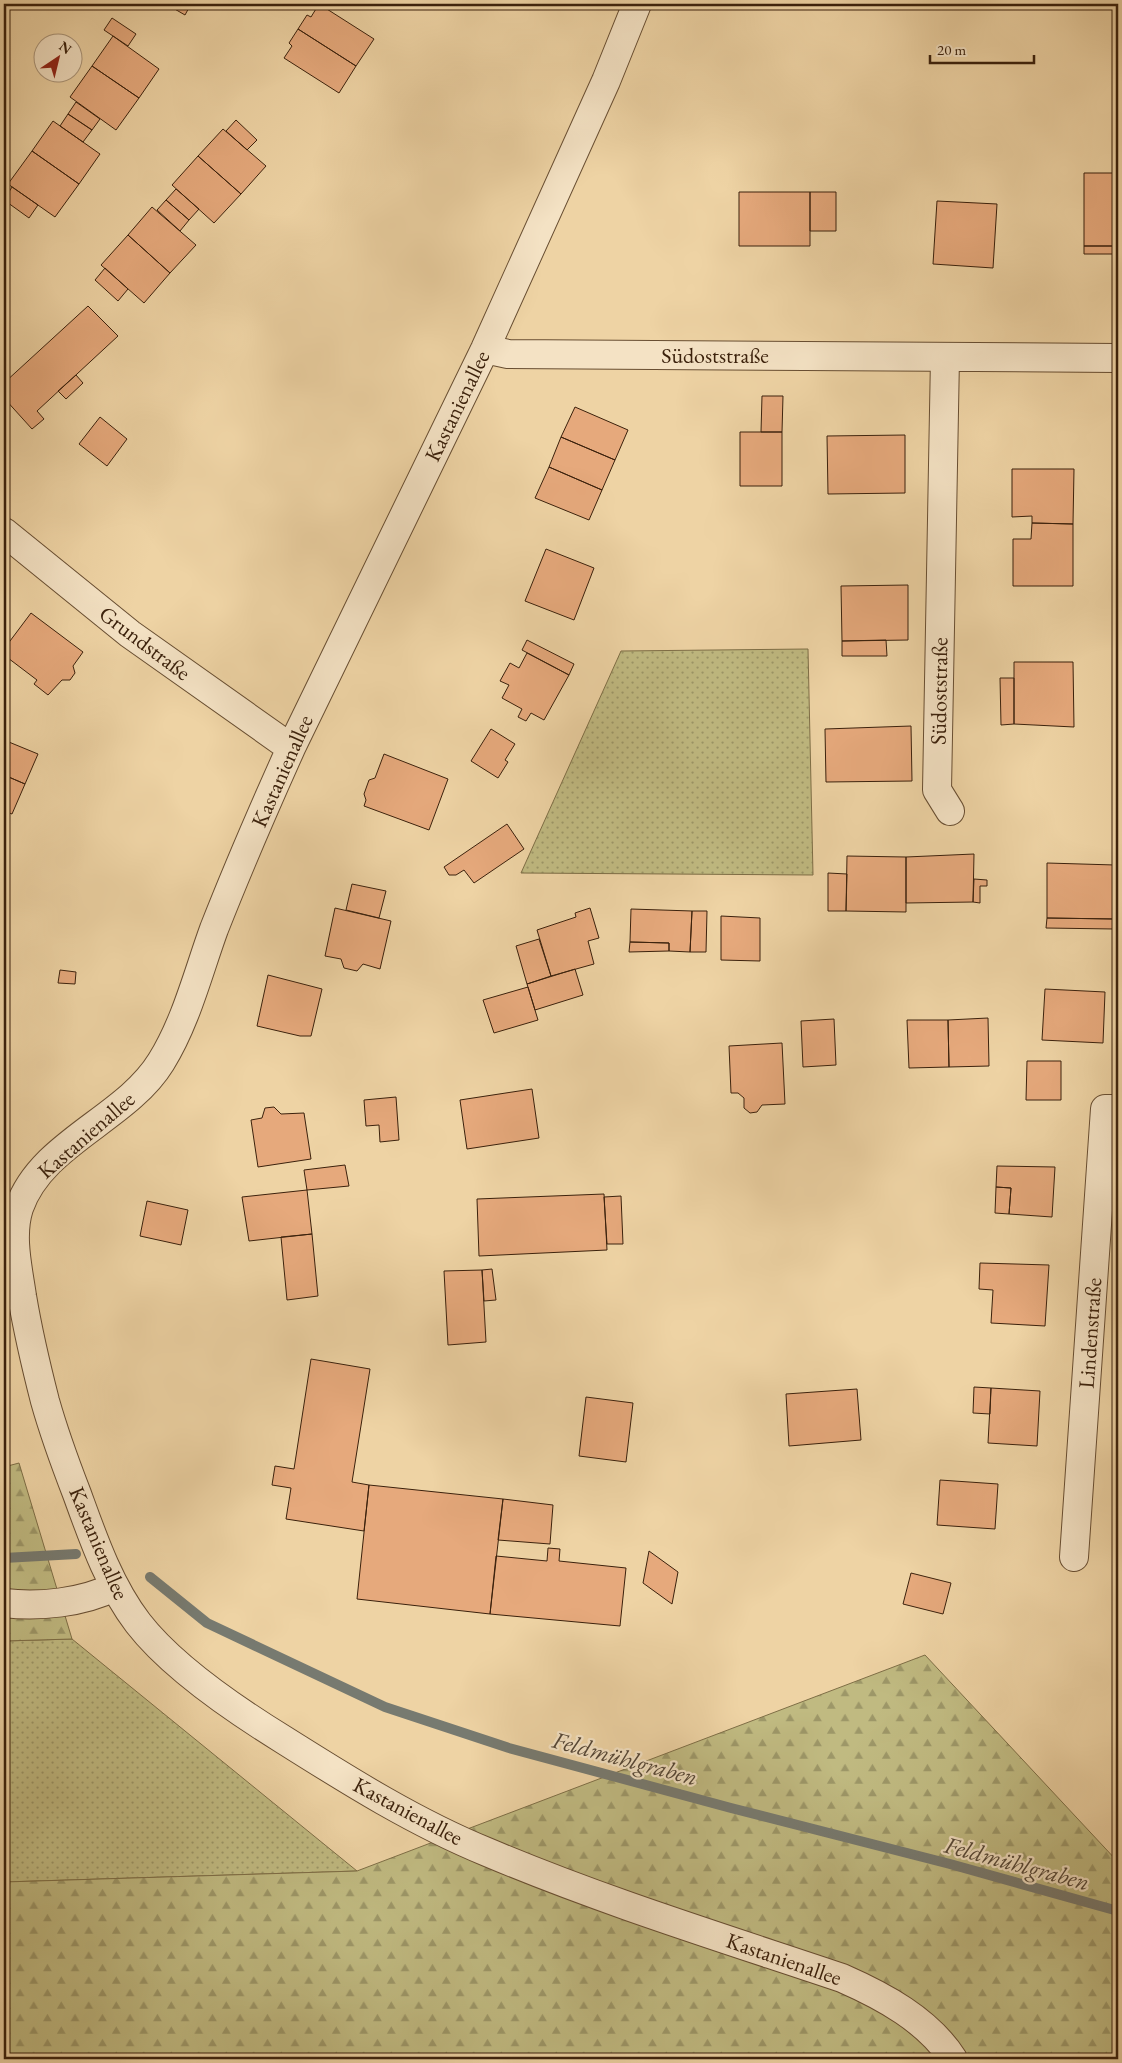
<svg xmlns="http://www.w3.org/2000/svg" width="1122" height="2063" font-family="'EB Garamond',serif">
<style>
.grass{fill:url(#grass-dots);stroke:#7e6e46}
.forest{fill:url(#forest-firs);stroke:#7e6e46}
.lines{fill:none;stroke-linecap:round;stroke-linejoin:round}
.stream{stroke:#777a70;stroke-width:10}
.building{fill:#e6a97c;stroke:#3b210c}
.minor-casing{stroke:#684e32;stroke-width:30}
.minor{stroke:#f4e2c4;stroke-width:28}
.labels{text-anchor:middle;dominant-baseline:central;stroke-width:4.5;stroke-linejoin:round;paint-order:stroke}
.street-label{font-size:22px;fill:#3b210c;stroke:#f4e2c4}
.water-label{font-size:24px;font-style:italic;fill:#544636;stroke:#f4e2c4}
</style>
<defs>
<pattern id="grass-dots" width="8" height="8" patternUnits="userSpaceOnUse" patternTransform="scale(1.25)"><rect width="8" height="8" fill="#c0ba81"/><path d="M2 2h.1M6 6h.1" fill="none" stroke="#9d9768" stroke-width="1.8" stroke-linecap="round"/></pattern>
<pattern id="forest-firs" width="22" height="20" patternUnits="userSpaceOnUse" patternTransform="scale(1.25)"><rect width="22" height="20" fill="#c0ba81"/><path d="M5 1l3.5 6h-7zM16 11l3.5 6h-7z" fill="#9d9768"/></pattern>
</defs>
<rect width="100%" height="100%" fill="#eed3a4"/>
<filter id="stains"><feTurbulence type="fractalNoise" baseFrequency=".004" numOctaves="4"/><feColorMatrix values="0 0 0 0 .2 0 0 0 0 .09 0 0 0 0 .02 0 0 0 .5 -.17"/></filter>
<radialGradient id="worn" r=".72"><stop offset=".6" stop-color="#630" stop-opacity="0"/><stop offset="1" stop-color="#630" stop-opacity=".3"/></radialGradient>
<!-- grass -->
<path class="grass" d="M808,649L813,875L521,873L621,651Z
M72,1639L357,1871L4,1882V1641Z"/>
<!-- forest -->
<path class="forest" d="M19,1463L72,1639L4,1641V1467Z
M925,1655L1118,1862V2059H4V1882L357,1871Z"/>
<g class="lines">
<!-- stream -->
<path class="stream" d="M4,1558L76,1554
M150,1577L207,1623L385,1707L509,1748L731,1808L950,1864L1118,1911"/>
</g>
<!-- building -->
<path class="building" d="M166,4H191L185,15Z
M319,4L374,39L356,66L298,29L307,15L311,17Z
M112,18L136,34L128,46L104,30Z
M298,29L356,66L339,93L284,58L292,46L289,43Z
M113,36L159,69L139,98L92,66Z
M92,66L139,98L116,130L70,97Z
M76,102L100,119L92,130L68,114Z
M68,114L92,130L83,142L60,126Z
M236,120L257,140L247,150L226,131Z
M53,121L100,154L79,184L32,151Z
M223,129L266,166L241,194L198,156Z
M32,151L79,184L55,217L8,184Z
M198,156L241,194L214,223L172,185Z
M1084,173H1118V246H1084Z
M12,187L38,205L29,218L4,200Z
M176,189L199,209L189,220L166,200Z
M739,192H810V246H739Z
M810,192H836V231H810Z
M166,200L189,220L180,231L157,210Z
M937,201L997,204L993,268L933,264Z
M152,207L196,245L170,273L128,235Z
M128,235L170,273L144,303L101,265Z
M1084,246H1118V254H1084Z
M105,268L128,289L118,301L95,280Z
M88,306L118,336L37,411L44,419L32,429L4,398V383Z
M76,375L83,383L66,399L58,391Z
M762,396H783L782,432H761Z
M575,407L628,430L615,460L561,437Z
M100,417L127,439L107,466L79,444Z
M740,432H782V486H740Z
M905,435V493L828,494L827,436Z
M561,437L615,460L602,490L549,467Z
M549,467L602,490L589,520L535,498Z
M1012,469H1074L1073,524L1032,523V516L1012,517Z
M1032,523L1073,524V586H1013V539H1031Z
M546,549L594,568L574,620L525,601Z
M908,585V640L842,641L841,586Z
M31,613L83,652L73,666L75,673L70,680H62L48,695L34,684L37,680L4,655V649Z
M527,640L574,664L569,675L522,650Z
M886,640L887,656H842V641Z
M527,653L569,675L544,720L531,713L526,721L518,717L522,709L502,698L509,685L500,681L510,663L519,668Z
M1014,662H1073L1074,727L1014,724Z
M1000,678H1014V724L1001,725Z
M911,726L912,781L826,782L825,729Z
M491,729L515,744L505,760L508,762L498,778L471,761Z
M4,740L38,754L25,784L4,775Z
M384,754L448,779L429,830L364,806L366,800L364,794L369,780L375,778Z
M4,775L25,784L12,814L4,811Z
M507,824L524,849L474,883L464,870L456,875H449L444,867Z
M974,854L973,902L906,903V857Z
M847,856L906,857V912L846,911Z
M1047,863L1115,865V919L1047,918Z
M828,873L847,874L846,911H828Z
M974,879L987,880V886H980V903L973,902Z
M352,884L386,891L379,918L346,910Z
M335,908L391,921L380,969L363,964L357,971L344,968L341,959L325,956Z
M590,908L599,938L588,941L594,964L551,976L537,930L576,917L575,913Z
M631,909L692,911L690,952L669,951V943L630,942Z
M692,911H707L706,952H690Z
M721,916L760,918V961L721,960Z
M1047,918L1115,919L1114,929L1046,928Z
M539,939L551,976L527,984L516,946Z
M630,942L669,943V951L629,952Z
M575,969L583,995L535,1010L527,984Z
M60,970L76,972L75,984L58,983Z
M268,975L322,989L311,1036H300L257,1026Z
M528,987L538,1020L494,1033L483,1000Z
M1045,989L1105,992L1103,1043L1042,1040Z
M988,1018L989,1066L949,1067L948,1020Z
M834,1019L836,1065L803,1067L801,1021Z
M907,1020H948L949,1067L909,1068Z
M782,1043L785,1104L762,1105L757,1112L750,1113L744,1108V1098L738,1093H731L729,1046Z
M1027,1061H1061V1100H1026Z
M532,1089L539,1138L467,1149L460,1100Z
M396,1097L399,1140L380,1142L379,1125L366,1126L364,1100Z
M274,1107L281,1114L304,1113L311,1159L258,1167L251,1120L262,1118L265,1108Z
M345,1165L349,1186L307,1190L304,1170Z
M997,1166L1055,1167L1052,1217L1009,1214L1011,1188L996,1187Z
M996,1187L1011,1188L1009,1214L995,1213Z
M307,1190L312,1234L249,1241L242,1197Z
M604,1194L607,1250L479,1256L477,1199Z
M621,1196L623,1244H607L604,1197Z
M147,1201L188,1210L181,1245L140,1236Z
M312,1234L318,1296L287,1300L281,1237Z
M980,1263L1049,1265L1045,1326L991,1323L993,1290L979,1289Z
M492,1269L496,1300L484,1301L482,1270Z
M482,1270L486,1342L448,1345L444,1271Z
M311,1359L370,1369L352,1482L369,1485L364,1531L286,1519L291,1488L272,1485L275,1466L294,1469Z
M974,1387L991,1388L990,1414L973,1413Z
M991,1388L1040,1391L1037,1446L988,1443Z
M857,1389L861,1440L789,1446L786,1394Z
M586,1397L633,1403L626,1462L579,1456Z
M940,1480L998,1484L995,1529L937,1525Z
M369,1485L503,1499L490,1614L357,1599Z
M503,1499L553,1505L550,1544L498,1540Z
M548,1548L560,1549L559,1561L626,1568L620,1626L490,1614L496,1556L547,1561Z
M649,1551L678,1572L672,1604L643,1583Z
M911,1573L951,1583L943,1614L903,1604Z"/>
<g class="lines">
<defs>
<path id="minor" d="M637,4L606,81L485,349L291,748C264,808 238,868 214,929C198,973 186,1022 161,1062C126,1119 41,1143 19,1208C10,1236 18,1268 22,1296C28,1332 36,1366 45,1401C54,1433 65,1463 77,1494C93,1538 109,1585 138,1623C172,1667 237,1711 284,1740C349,1781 416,1823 487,1852C603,1901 723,1938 842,1978C883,1996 928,2020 953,2059
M485,349L508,354L1118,358
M945,357L937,790L950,811
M4,532L130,634L291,748
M1074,1557L1105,1109H1118
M4,1603C39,1607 82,1603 114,1587"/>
</defs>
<!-- minor casing -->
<use href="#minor" class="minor-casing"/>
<!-- minor -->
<use href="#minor" class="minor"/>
</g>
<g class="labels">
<!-- street labels -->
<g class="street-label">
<text x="715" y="355">Südoststraße</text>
<text transform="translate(457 406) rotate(-64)">Kastanienallee</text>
<text transform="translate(145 643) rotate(37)">Grundstraße</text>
<text transform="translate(939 691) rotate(-89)">Südoststraße</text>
<text transform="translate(282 771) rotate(-66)">Kastanienallee</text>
<text transform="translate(86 1135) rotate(-41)">Kastanienallee</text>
<text transform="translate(1090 1333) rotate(-86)">Lindenstraße</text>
<text transform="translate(99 1543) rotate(67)">Kastanienallee</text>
<text transform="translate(408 1811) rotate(28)">Kastanienallee</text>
<text transform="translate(784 1959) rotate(19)">Kastanienallee</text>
</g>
<!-- water labels -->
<g class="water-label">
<text transform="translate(625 1758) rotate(15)">Feldmühlgraben</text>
<text transform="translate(1017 1863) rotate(15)">Feldmühlgraben</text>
</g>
</g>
<!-- margin -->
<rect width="1122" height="2063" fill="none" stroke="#eed3a4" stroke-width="20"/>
<rect x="5" y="5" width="1112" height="2053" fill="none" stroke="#3b210c" stroke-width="2.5"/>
<rect x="10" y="10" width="1102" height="2043" fill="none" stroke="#3b210c"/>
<!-- north arrow -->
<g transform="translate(58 58) rotate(35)"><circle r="24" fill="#f4e2c4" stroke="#aa957a"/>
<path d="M0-4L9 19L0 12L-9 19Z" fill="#8f2418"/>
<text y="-8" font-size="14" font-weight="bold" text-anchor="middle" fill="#3b210c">N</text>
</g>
<!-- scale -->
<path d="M930 55v8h104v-8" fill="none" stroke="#3b210c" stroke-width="2.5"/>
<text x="937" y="55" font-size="15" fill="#3b210c" stroke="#f4e2c4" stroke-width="4" paint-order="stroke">20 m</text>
<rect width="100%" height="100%" filter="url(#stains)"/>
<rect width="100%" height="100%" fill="url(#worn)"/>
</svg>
